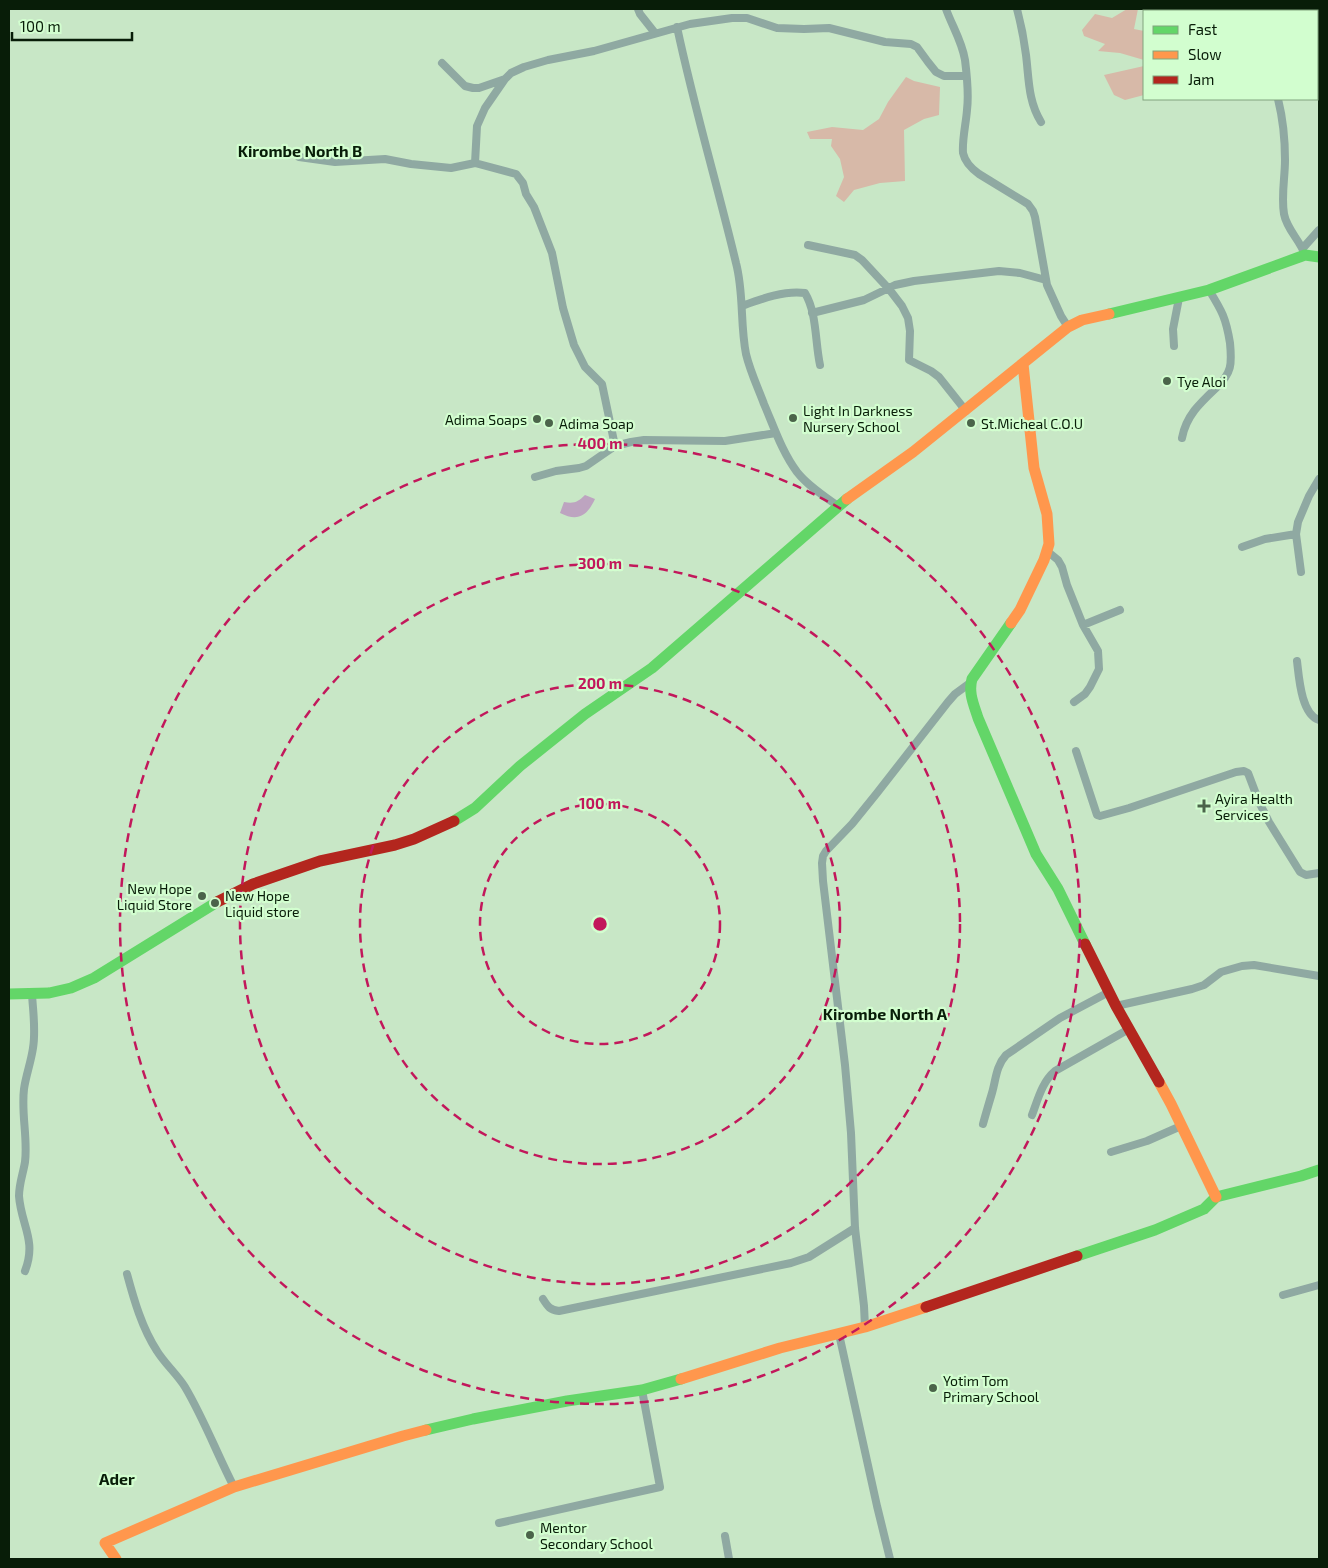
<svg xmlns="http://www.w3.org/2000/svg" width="1328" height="1568" font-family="'Exo 2',sans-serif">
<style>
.forest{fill:#d7b9a8}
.water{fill:#bda4c0}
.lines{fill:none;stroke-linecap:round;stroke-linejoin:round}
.street{stroke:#8fa9a2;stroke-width:8}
.fast{stroke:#63d668;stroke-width:11}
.slow{stroke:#ff974d;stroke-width:11}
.jam{stroke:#b3261e;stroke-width:11}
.ring{fill:none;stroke:#c2185b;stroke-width:2.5;stroke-dasharray:9 6}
.poi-dot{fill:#4b644a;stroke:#d2fecf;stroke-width:2}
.labels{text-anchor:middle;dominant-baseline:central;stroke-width:4.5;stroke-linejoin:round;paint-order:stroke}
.poi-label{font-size:14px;fill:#081d08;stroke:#d2fecf;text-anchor:start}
.quarter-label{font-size:16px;font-weight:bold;fill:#081d08;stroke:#d2fecf}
.centre{fill:#c2185b;stroke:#d2fecf;stroke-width:2.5}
.ring-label{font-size:15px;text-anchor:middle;font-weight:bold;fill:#c2185b;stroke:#d2fecf;stroke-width:4.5;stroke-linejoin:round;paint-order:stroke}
</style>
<rect width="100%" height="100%" fill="#c8e7c6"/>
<!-- forest -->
<path class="forest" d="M1127,9H1138L1134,29L1144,31V60L1120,53L1098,51L1105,44L1084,36L1082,30L1095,14L1112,18Z
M1144,66V95L1125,100L1114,95L1104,75Z
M906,77L914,81L940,87L939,115L924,119L904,130L905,181L880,183L854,190L844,202L836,196L844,177L840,159L831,146L832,139H810L807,132L832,127L863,130L879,119L888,102Z"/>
<!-- water -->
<path class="water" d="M585,495L595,499C587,516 578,522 560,513L564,502C574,504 578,502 585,495Z"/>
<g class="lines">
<!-- street -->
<path class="street" d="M638,9L640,14L655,33
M946,9C952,26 962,41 965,60C967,76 969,94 967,110C966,124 962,139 963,153C965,162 972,169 979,174L1028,204L1033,211L1035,217L1047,285L1061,316L1068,327
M1017,9C1021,24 1024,39 1026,55C1029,79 1028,101 1041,122
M1267,11V9
M677,27C694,107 717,184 736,263C744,293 740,324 746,354C750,371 758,388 764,404C774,427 782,452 797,472C808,486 824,496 838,506
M442,63L465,86L473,88H479L505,79L511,73L524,67L548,60L594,51L690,24L732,18H747L777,28L804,29L829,28L885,42L911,44L917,47L928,62L936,72L944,76H966
M1278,99C1283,119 1285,139 1285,160C1285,178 1281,196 1284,214C1287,230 1300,240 1305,255
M299,157L335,162L385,159L411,164L451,168L475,163L516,174L523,183L526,194L534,207L552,253L563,308L574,345L585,367L602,384L615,446
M475,163L477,126L485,108L505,79
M808,245L855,255L862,260L889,289L902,306L908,318L910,331L909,360L931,371L939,377L966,411
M1303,248L1319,230
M742,306C761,299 785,290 805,293C817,313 815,342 820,365
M812,313L864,300L895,285L914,281L999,271L1020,273L1046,280
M1174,346L1173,329L1179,298
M1182,438C1186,416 1200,403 1216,388C1232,373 1232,364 1230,343C1226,318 1222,311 1209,290
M535,477L556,471L579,468L586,466L615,446L631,442L644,440L725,441L776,433
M1242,547L1265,539L1296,534
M1047,551L1058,560L1062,567L1067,585L1083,625L1098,651L1099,669L1090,687L1085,694L1074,702
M1301,572L1296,534L1298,522L1309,496L1319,479
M1083,625L1120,610
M1297,661C1299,677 1301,714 1319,720
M1076,751L1097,815L1100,816L1129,808L1236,772L1244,771L1248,773L1259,802L1269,822L1300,872L1306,875L1319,873
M1116,1006L1192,989L1204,985L1221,972L1242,966L1254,965L1319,976
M1032,1115C1038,1099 1042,1082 1055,1071L1129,1029
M983,1124C986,1113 989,1103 992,1093C996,1079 996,1066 1006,1055L1060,1018L1109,992
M1111,1152L1147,1141L1181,1126
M25,1271C37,1240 21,1225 19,1196C19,1184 23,1174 25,1162C28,1138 21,1114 24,1089C26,1075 31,1062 33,1048C36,1030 33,1012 32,994
M127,1274C134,1300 142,1328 157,1351C165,1364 177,1374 185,1387C204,1419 217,1454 234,1487
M1283,1295L1319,1285
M543,1299C548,1307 550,1310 559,1311L791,1263L809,1257L855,1228
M865,1327L864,1306L855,1228L851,1133L845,1065L823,881L822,863L823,856L826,851L852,824L877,793L948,702L955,694L970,683
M839,1334L877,1506L890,1559
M499,1523L660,1487L642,1390
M725,1536L729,1559"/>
<!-- fast -->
<path class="fast" d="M1109,314L1209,290L1305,255L1319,257
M1011,623L972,679C968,693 974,705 978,718L1036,854L1058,889L1085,944
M454,821L475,808L520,766L585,714L652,668L847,499
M9,994L49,993L71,988L94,978L217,902
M1077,1256L1155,1230L1204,1209L1216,1197L1301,1176L1319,1170
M426,1430L473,1419L567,1401L642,1390L681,1379"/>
<!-- slow -->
<path class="slow" d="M847,499L913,452L1068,327L1082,320L1109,314
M1011,623L1020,610L1044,560L1049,544L1047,514L1034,468L1023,364
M1159,1082L1171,1104L1216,1197
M681,1379L780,1348L865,1327L926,1307
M116,1559L105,1543L234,1487L403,1436L426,1430"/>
<!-- jam -->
<path class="jam" d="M217,902L253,884L320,861L395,845L414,839L454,821
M1085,944L1116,1006L1159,1082
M926,1307L1077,1256"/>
</g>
<!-- distance rings -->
<g class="ring">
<circle cx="600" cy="924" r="120"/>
<circle cx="600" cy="924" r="240"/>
<circle cx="600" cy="924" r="360"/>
<circle cx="600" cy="924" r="480"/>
</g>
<!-- markers -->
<g class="poi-dot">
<circle cx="1167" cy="381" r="5"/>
<circle cx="793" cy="418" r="5"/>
<circle cx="537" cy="419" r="5"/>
<circle cx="549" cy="423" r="5"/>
<circle cx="971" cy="423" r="5"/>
<path d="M1201.5 798.5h5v5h5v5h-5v5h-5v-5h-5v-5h5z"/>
<circle cx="202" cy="896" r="5"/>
<circle cx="215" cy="903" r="5"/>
<circle cx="933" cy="1388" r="5"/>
<circle cx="530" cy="1535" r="5"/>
</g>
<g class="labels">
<!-- poi labels -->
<g class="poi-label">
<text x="1177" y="381">Tye Aloi</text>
<text x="803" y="410">Light In Darkness<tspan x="803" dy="16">Nursery School</tspan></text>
<text x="527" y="419" text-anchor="end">Adima Soaps</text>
<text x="559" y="423">Adima Soap</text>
<text x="981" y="423">St.Micheal C.O.U</text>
<text x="1215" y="798">Ayira Health<tspan x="1215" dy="16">Services</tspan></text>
<text x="192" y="888" text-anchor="end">New Hope<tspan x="192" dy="16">Liquid Store</tspan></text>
<text x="225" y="895">New Hope<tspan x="225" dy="16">Liquid store</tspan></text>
<text x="943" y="1380">Yotim Tom<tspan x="943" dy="16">Primary School</tspan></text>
<text x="540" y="1527">Mentor<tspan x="540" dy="16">Secondary School</tspan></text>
</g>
<!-- quarter labels -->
<g class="quarter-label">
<text x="300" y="150">Kirombe North B</text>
<text x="885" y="1013">Kirombe North A</text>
<text x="117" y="1478">Ader</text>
</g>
</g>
<circle cx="600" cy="924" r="8" class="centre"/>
<g class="ring-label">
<text x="600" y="449">400 m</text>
<text x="600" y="569">300 m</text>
<text x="600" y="689">200 m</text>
<text x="600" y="809">100 m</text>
</g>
<!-- border -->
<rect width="1328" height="1568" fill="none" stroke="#081d08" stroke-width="20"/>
<!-- legend -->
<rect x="1143" y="10" width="175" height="90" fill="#d2fecf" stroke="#81a47f"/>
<rect x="1153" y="26" width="25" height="8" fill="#63d668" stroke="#81a47f"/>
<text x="1188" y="35" font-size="15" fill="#081d08">Fast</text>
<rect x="1153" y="51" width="25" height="8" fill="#ff974d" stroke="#81a47f"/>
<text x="1188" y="60" font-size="15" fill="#081d08">Slow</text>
<rect x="1153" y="76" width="25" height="8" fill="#b3261e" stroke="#81a47f"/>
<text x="1188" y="85" font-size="15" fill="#081d08">Jam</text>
<!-- scale -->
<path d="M12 32v8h120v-8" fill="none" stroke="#081d08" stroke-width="2.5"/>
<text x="20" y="32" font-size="15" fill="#081d08" stroke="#d2fecf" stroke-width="4" paint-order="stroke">100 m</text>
</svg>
